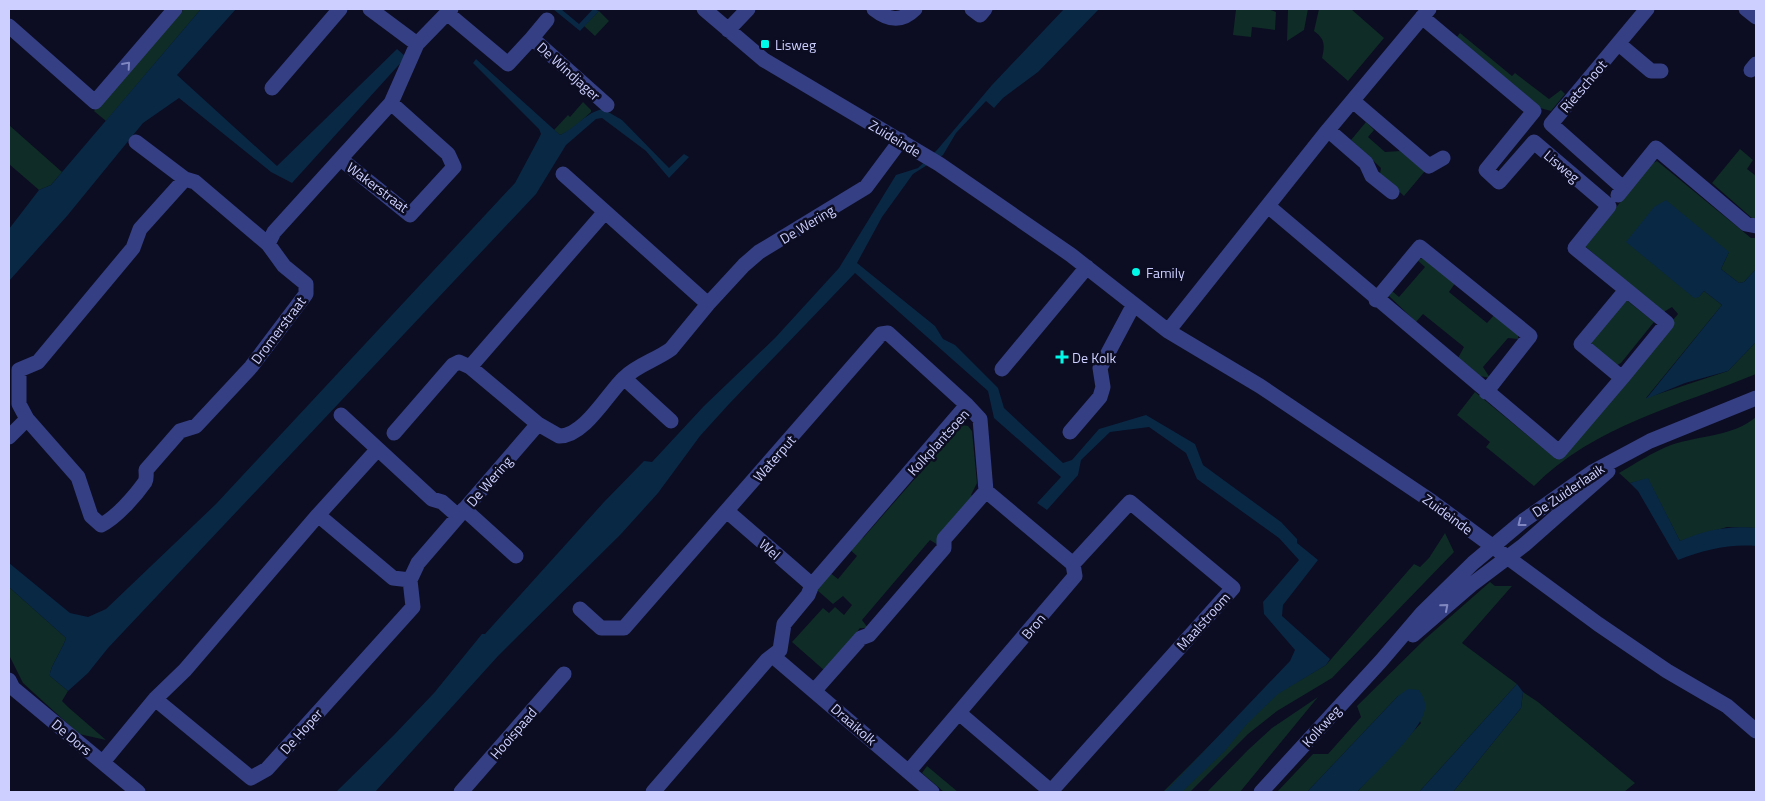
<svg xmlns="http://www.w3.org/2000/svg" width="1765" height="801" font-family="'Titillium Web',sans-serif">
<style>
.green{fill:#0f2c26}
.water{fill:#092844}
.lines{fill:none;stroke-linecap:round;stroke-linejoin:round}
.minor{stroke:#353f83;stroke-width:15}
.oneway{stroke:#8188c1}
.poi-dot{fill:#00f8e8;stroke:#0c0c22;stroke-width:2}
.labels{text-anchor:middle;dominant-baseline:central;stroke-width:5;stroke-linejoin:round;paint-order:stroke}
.poi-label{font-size:14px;fill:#cdd0ff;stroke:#0c0c22;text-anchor:start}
.street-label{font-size:14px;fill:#cdd0ff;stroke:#0c0c22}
</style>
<rect width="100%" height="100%" fill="#0c0c22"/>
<!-- green -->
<path class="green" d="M184,9H201L106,121L94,111Z
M1236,9H1268L1276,12L1275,30L1252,27L1251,37L1233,35Z
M1288,9H1308L1304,30L1287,41Z
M1319,9H1351L1384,38L1348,81L1322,58C1325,45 1325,39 1314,31Z
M599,11L609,21L595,36L584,26Z
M1460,33L1512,76L1515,73L1549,99L1561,90L1565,94L1551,111L1540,108L1456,38Z
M583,102L591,110V112L571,130L560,135L554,130L568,115L570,117Z
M1366,122L1374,130L1368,137L1385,152L1400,151L1425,171L1404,196L1380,174L1381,168L1351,140Z
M9,125L62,172L51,185L39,190L9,164Z
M1740,149L1753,160L1747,169L1756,176V218L1753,219L1712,183Z
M1657,161L1751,238H1756V269L1744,282L1739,283L1721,269L1729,252L1699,297L1704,291L1722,305L1646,398L1728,371L1756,342V374C1679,406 1595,425 1534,486L1486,447L1490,442L1457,415L1475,392L1556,459L1678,314L1672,307L1662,313L1585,246L1651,164Z
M1425,257L1456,282L1449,292L1487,323L1495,314L1518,334V339L1508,338L1483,367L1490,378L1480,376L1458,358L1464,347L1423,314L1416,322L1389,296L1392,291L1399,297L1425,267L1417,260Z
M1624,298L1654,322L1621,363L1615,366L1587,343Z
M1756,417V528L1727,527L1680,541L1648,479L1630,483L1619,473C1636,463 1653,452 1671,445C1700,435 1732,437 1756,417Z
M962,421V425L968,426L972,431L977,483L971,495L974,497L938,545L930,540L862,620L868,628H860L825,671L792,642L823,608L829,613L835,607L844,615L852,605L843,596L833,604L817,590L829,572L838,579L857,556L848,548L857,538H863L954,434L953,428Z
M1445,533L1454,552L1332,678L1277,711L1248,734L1190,792H1163L1260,695L1278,693L1326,665L1414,564L1420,567L1429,558Z
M1490,582L1495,586H1512L1462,643L1517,684L1419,792H1357L1421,723L1398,696L1307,792H1277L1313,754H1328L1361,717L1357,706L1425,639Z
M9,587L66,638C63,649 49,668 50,676L68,691L62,701L68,707L106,740L79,734L23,683L9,655Z
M1523,692L1538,702L1635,783L1624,792H1453L1521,708Z
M1318,697L1240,792H1207L1248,750L1272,728Z
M927,766L958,792H944L922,773Z"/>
<!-- water -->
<path class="water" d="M201,9H236L177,75L277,166L397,49L406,57L292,183L271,172L179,98L143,123L67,216L9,281V229L39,190L51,185Z
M553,9H561L579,24L593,9L599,11L580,31Z
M1064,9H1099L1038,72L1003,98L994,108L986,101L956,133L943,155L913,174L882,217L857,263L935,326L943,339L955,345L998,388L1004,408L1063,463L1072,460L1099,429L1146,415L1195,444L1203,465L1281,522L1297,539V543L1318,560L1283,605L1282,616L1330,659L1326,665L1278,694L1246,725L1225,751L1182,792H1165L1290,661L1295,650L1264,614L1263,602L1299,560L1279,538L1197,479L1186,453L1149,427L1110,432L1081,460L1078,475L1047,510L1037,503L1061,477L994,418L988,391L855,273L729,404L700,436L658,493L621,534L498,656L375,792H336L393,736L434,693L482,634H485L604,502L644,461L652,462L704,406L775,338L839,268L896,175L918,168L937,150L992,85Z
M476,59L560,135C576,128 586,112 603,109L622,120L669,168L684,154L689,157L669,178L646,151L602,118L596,119L566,145L536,194L108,648L88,673L68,691L50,676C49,668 63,649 66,638L9,587V563L70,613L88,617L106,609L216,504L515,183L538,140L541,134L539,129L473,63Z
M1666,200L1729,252L1721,269L1739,283L1744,282L1756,269V342L1728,371L1685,383L1646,399L1722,305L1704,291L1699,297L1694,298L1626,242L1654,207Z
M1648,478L1680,541C1704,530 1730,525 1756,528V546C1728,544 1704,550 1678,560L1638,491L1630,483Z
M1517,684L1523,692L1521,708L1453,792H1419Z
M1408,689L1419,690C1422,695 1426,701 1425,708C1424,729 1373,775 1357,792H1307L1398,696Z"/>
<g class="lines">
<!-- minor -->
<path class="minor" d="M370,9L417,44
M704,9L764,60L939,164L1071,255L1168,331L1260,386L1431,501L1598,624L1667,671L1727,706L1756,731
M874,9C888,20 901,23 915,9
M972,9L980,15L985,9
M1746,9L1756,17
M447,13L508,64L532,38L607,105
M1422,17L1534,111L1486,170L1499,182L1534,142L1609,206L1575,248L1667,323L1622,378L1581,344L1626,290
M9,26L95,102L175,9
M728,30L748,9
M532,38L547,20
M1619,44L1651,71H1661
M1751,70L1756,64
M272,88L340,9
M1353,101L1429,166L1443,158
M1328,130L1366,163L1372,176L1392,192
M136,142L185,179L195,182L268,244L284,266L306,284V294L251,367L196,426L180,431L146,470C146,474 147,478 145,482C136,495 115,519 101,525L91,516L78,477L27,419L19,404V370L38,362L133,248L140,229L185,179
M342,160L410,215L454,167L448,154L391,103
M563,174L708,304
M1623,188L1551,124L1647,9
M1618,195L1656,148L1746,224L1756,226
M1268,206L1559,452L1622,378
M268,244L274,232L391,103L417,44L451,9
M1376,300L1420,247L1530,336L1486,392
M1168,331L1328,130L1429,9
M1002,369L1087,267
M624,378L671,421
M341,415L432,499L442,502L458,516
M538,424L470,367L604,213
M1070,432L1100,397L1103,387L1100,368L1133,306
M394,433L453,365L459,362L470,367
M9,437L27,419
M464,509L516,556
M728,512L812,585
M318,515L393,578L410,580
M580,609L601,628H624L881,334L888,333L967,405
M1413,635L1471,585L1524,545L1608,471
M774,657L932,792
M9,680L13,688L138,792
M155,699L251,778L267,769L413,607L410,580L418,563L538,424L559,436C584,437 608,393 624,378C637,365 656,360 671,349L708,304L744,265L759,252L866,187L901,140
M959,713L1047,788L1053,789L1233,588L1130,502L1073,564
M103,762L155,699L185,670L318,515L377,450
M909,771L1075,576L1073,564L986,491
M461,792L564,674
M653,792L767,660L780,650L784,624L808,595L812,585L967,405L980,419L986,491L944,539V548L869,635L861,638L815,690
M1261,792L1381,661L1422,613L1473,563L1523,521L1594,471L1650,441L1756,398"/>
</g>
<!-- one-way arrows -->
<defs><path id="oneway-chevron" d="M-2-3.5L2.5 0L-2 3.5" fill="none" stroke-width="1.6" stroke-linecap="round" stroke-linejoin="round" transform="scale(1.25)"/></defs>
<g class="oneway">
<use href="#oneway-chevron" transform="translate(127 65) rotate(-49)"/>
<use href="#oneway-chevron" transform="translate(1521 523) rotate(142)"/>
<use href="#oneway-chevron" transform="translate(1445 607) rotate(-41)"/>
</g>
<!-- markers -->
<g class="poi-dot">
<rect x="760" y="39" width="10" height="10" rx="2.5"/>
<circle cx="1136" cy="272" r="5"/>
<path d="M1059.5 349.5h5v5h5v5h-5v5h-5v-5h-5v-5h5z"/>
</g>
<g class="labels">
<!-- poi labels -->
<g class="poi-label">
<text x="775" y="44">Lisweg</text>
<text x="1146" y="272">Family</text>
<text x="1072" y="357">De Kolk</text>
</g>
<!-- street labels -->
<g class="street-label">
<text transform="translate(569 71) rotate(42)">De Windjager</text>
<text transform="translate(1583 86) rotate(-50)">Rietschoot</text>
<text transform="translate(895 138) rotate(31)">Zuideinde</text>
<text transform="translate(1562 166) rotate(40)">Lisweg</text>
<text transform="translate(378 187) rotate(37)">Wakerstraat</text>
<text transform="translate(807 224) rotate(-31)">De Wering</text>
<text transform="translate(278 330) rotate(-53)">Dromerstraat</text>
<text transform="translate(938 442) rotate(-48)">Kolkplantsoen</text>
<text transform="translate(774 458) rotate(-49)">Waterput</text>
<text transform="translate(489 481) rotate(-49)">De Wering</text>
<text transform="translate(1568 490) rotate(-34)">De Zuiderlaaik</text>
<text transform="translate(1448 514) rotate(36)">Zuideinde</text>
<text transform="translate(770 549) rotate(41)">Wel</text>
<text transform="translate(1203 621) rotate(-48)">Maalstroom</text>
<text transform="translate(1033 626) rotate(-50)">Bron</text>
<text transform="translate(854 724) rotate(41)">Draaikolk</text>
<text transform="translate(1321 726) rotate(-48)">Kolkweg</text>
<text transform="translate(301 731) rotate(-48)">De Hoper</text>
<text transform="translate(513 733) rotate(-49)">Hooispaad</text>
<text transform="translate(72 737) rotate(40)">De Dors</text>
</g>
</g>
<!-- border -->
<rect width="1765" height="801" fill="none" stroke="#cdd0ff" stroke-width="20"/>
</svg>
